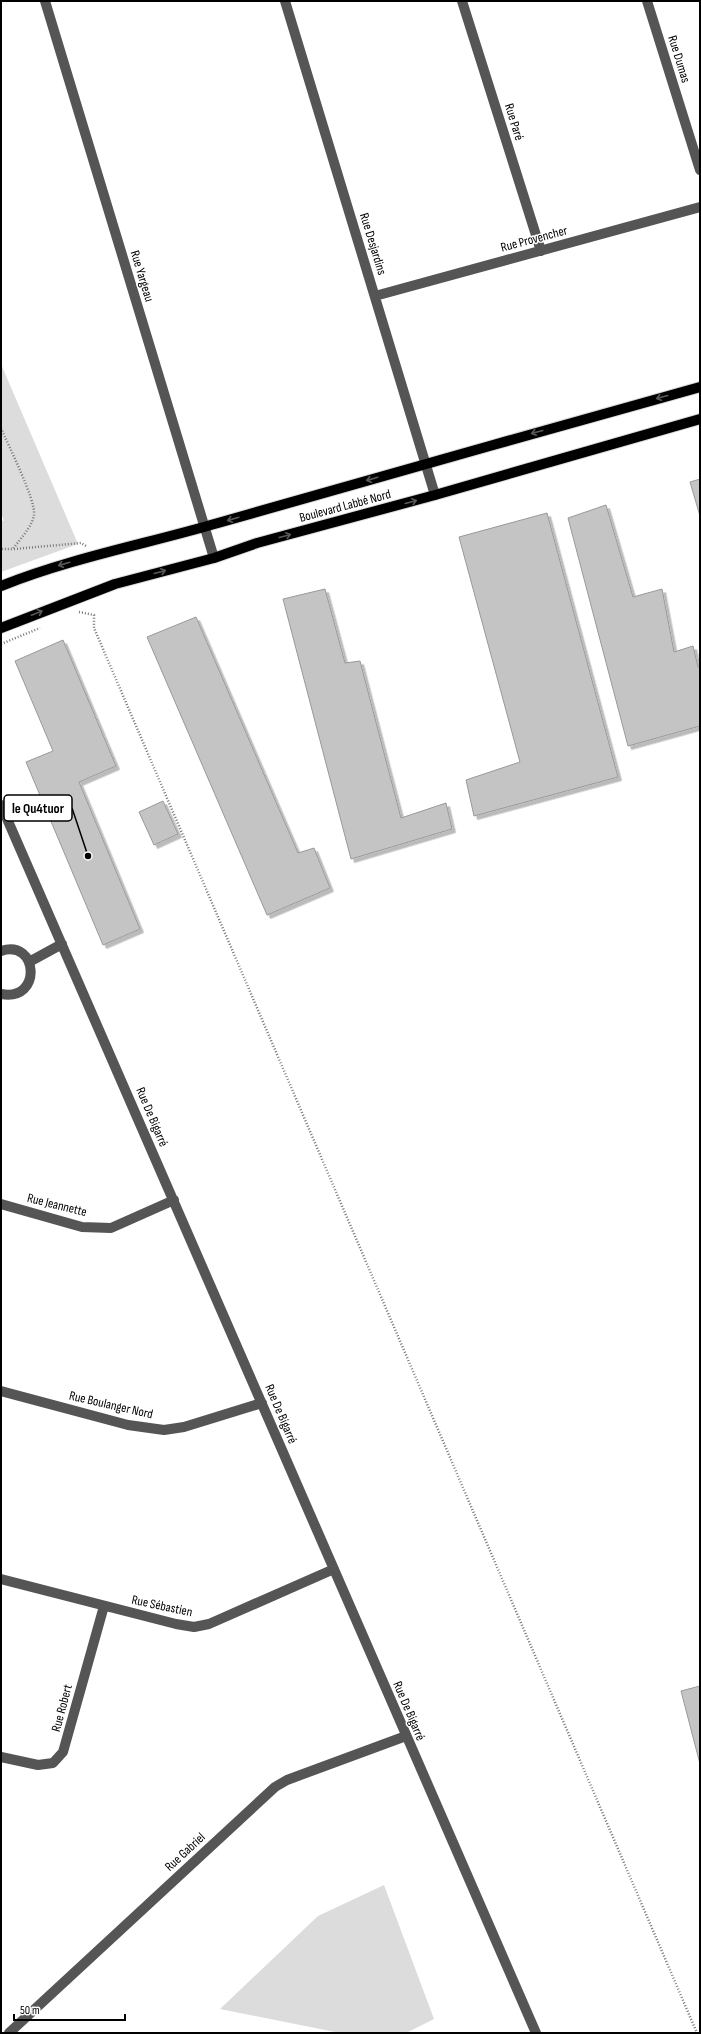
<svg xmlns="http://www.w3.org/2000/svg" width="701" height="2034" font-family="'Sofia Sans Condensed',sans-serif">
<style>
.green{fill:#dcdcdc}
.building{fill:#c4c4c4;stroke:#999;filter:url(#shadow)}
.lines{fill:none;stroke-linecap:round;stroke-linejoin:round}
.major-casing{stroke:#dbdbdb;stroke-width:12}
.path{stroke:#777;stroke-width:2.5;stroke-dasharray:1 2;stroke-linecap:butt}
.minor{stroke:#555;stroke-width:10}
.major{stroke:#000;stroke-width:10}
.oneway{stroke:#595959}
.labels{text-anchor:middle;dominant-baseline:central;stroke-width:3;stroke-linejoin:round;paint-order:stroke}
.street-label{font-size:13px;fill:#000;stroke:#fff}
.leader{fill:none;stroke:#000;stroke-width:1.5}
.callout-dot{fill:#000;stroke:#fff;stroke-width:1.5}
.callout{fill:#fff;stroke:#000;stroke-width:1.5}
.callout-label{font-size:14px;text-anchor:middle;font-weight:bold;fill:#000}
</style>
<defs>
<filter id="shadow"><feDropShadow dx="3.5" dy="3.5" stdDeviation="0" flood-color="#0004"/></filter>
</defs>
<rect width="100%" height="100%" fill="#fff"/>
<!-- green -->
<path class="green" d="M1,364L78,544L1,572V520L4,521L1,513Z
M384,1885L434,2019L406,2033H340L220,2009L318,1916Z"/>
<!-- building -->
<path class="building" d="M700,479V516L690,482Z
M606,505L633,597L662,589L674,652L693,646L698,667H700V726L628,746L568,518Z
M547,513L618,777L474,816L466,780L520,762L459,537Z
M325,589L345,663L360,661L401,818L446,803L452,829L351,859L283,599Z
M196,617L298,853L314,848L330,888L267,915L147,637Z
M63,640L116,766L79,782L140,929L103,945L26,762L53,751L15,661Z
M163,801L178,834L154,845L139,812Z
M700,1686V1764L681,1691Z"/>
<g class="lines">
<defs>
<path id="major" d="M1,586C71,558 146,544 218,523C379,477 539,432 700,387
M1,628L115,584L214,558L257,543L435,495L700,419"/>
</defs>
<!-- major casing -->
<use href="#major" class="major-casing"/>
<!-- path -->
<path class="path" d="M1,428C8,445 36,500 34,515C32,527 20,539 13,549H1
M14,549L81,543L86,546
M79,612L94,615V628L697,2033
M1,644L40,628"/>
<!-- minor -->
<path class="minor" d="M45,1L214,558
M285,1L435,495
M462,1L541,251
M647,1L700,170
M375,296L700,207
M1,805L536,2033
M1,951C38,938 43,1002 1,994
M29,962L62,944
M1,1204L82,1227L111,1228L174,1200
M1,1391L128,1425L164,1430L184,1427L262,1403
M1,1579L176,1624L194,1627L209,1624L334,1569
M1,1757L38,1765L53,1763L63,1752L104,1606
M9,2033L275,1787L287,1780L406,1736"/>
<!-- major -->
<use href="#major" class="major"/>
</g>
<!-- one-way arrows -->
<defs><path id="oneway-shaft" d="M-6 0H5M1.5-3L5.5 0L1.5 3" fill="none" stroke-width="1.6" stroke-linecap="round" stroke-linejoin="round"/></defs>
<g class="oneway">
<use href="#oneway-shaft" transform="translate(662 397) rotate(165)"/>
<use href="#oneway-shaft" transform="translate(537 432) rotate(165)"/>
<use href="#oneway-shaft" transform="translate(372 479) rotate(164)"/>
<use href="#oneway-shaft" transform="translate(411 502) rotate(-15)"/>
<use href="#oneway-shaft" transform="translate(233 519) rotate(164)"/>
<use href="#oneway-shaft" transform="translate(285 536) rotate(-15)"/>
<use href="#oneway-shaft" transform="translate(64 564) rotate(164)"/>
<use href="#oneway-shaft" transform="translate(160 572) rotate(-15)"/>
<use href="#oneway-shaft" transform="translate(37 613) rotate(-22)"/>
</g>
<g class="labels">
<!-- street labels -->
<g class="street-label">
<text transform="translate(679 59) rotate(73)">Rue Dumas</text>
<text transform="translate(514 122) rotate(73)">Rue Paré</text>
<text transform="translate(534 239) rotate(-15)">Rue Provencher</text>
<text transform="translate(373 244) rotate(73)">Rue Desjardins</text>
<text transform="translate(142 276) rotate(73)">Rue Yargeau</text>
<text transform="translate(345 506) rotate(-15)">Boulevard Labbé Nord</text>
<text transform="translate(152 1117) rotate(67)">Rue De Bigarré</text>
<text transform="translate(57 1205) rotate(14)">Rue Jeannette</text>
<text transform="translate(111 1405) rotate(13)">Rue Boulanger Nord</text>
<text transform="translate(281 1414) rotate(67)">Rue De Bigarré</text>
<text transform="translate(162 1606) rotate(12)">Rue Sébastien</text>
<text transform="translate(62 1708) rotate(-75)">Rue Robert</text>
<text transform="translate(409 1711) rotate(67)">Rue De Bigarré</text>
<text transform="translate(185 1852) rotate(-43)">Rue Gabriel</text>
</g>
</g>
<!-- callouts -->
<path class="leader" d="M88 856L72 808"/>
<circle class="callout-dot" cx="88" cy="856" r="4"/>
<rect class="callout" x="4" y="795" width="68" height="26" rx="4"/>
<g class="callout-label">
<text x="38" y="813">le Qu4tuor</text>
</g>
<!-- border -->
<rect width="701" height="2034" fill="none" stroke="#000000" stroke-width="4"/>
<!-- scale -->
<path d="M14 2014v6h111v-6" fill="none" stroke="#000000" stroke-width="2"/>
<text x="20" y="2014" font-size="12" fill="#000000" stroke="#ffffff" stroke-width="3" paint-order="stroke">50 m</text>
</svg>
